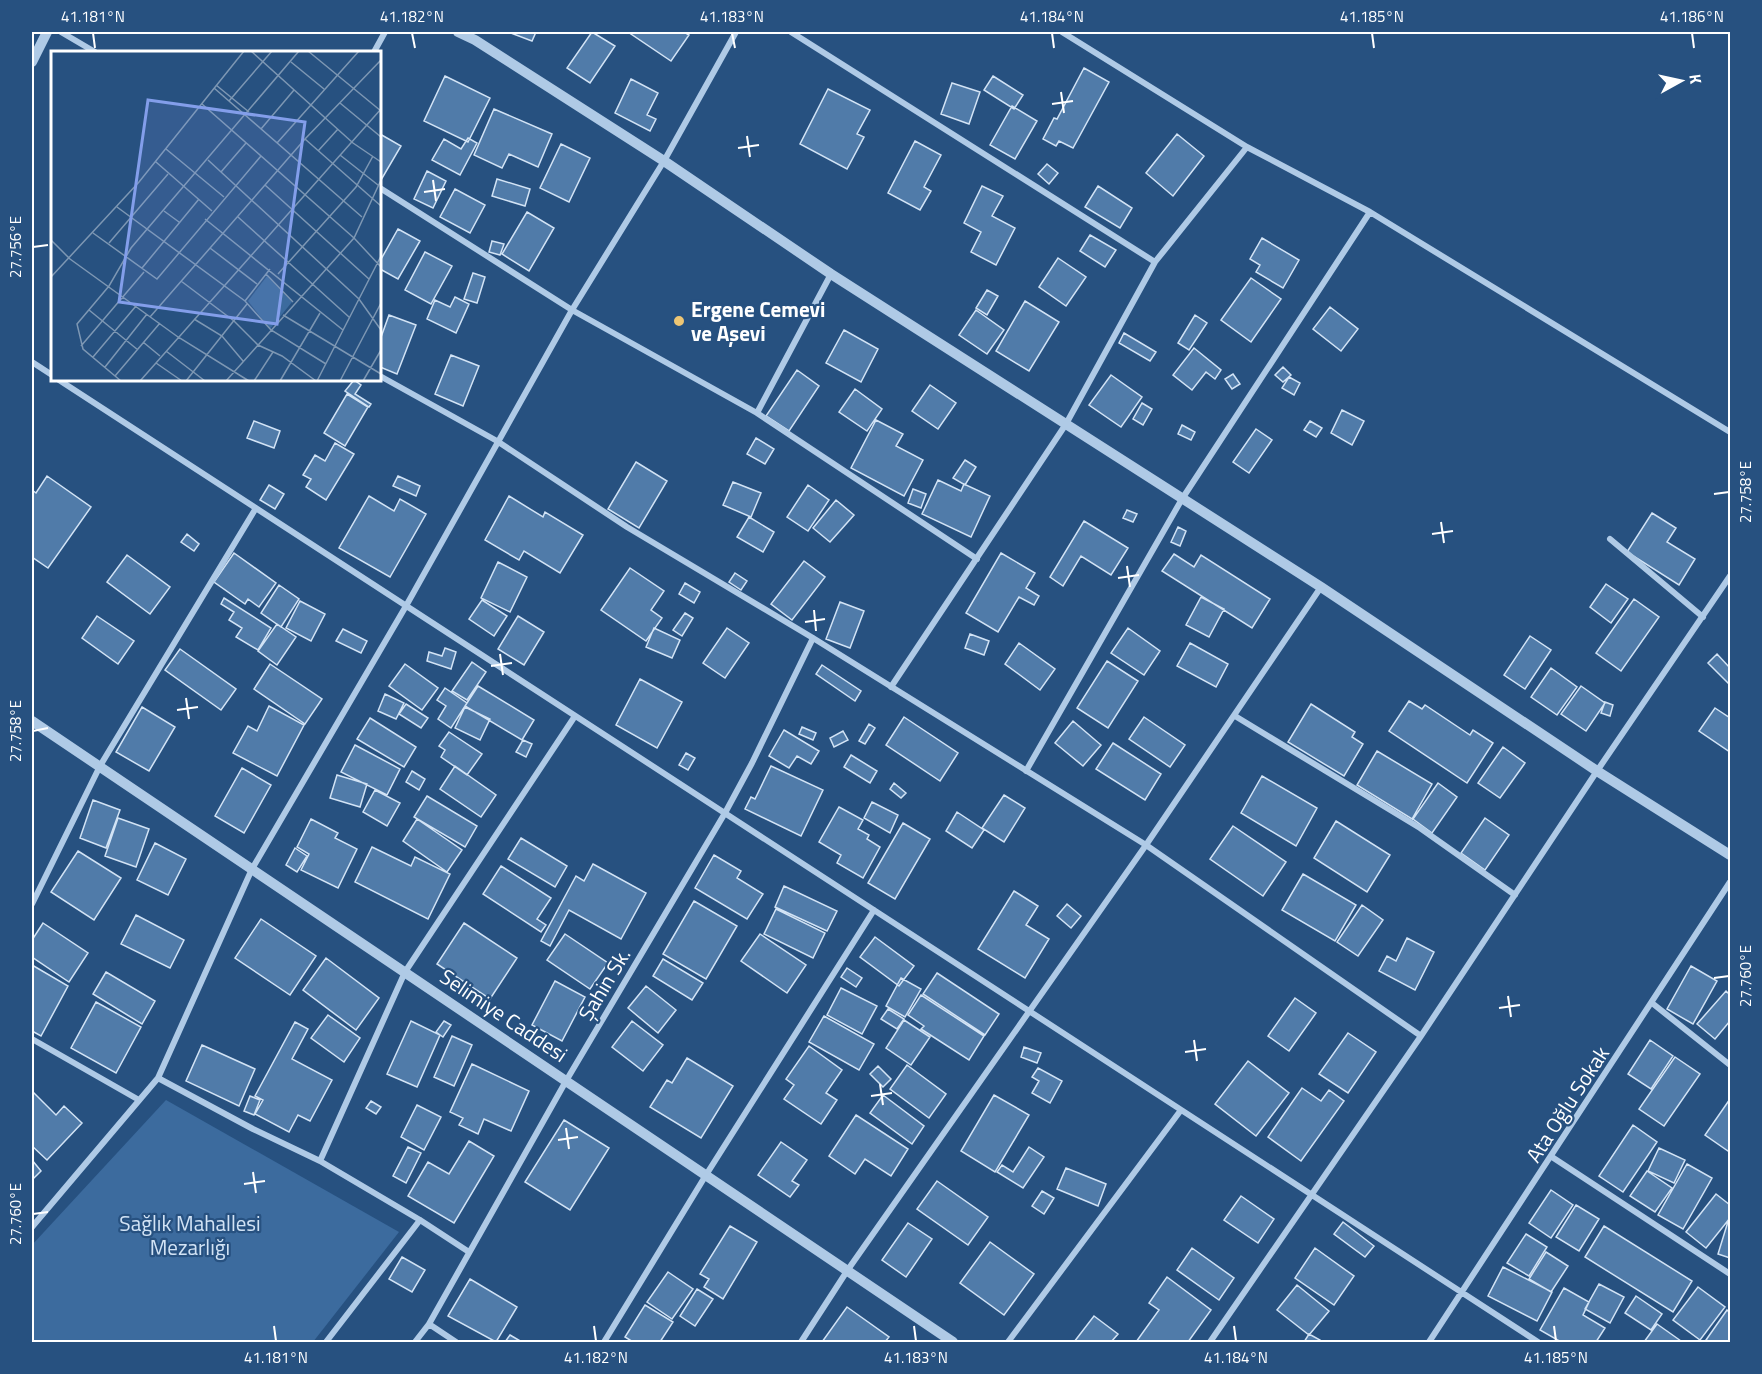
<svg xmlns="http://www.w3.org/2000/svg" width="1762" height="1374" font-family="'Titillium Web',sans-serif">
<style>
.green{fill:#3c6b9e}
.building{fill:#507ba9;stroke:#d2e3f5;stroke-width:1.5}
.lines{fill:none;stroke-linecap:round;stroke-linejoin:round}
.minor{stroke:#afcae6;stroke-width:6}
.tertiary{stroke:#afcae6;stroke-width:10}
.ticks{fill:none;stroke:#fff;stroke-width:2}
.poi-dot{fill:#eec674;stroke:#275180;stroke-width:2}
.labels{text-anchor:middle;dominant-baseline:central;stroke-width:4.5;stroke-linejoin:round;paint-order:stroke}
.poi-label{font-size:21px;font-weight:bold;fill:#fff;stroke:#275180;text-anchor:start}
.street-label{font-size:21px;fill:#fff;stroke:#275180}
.park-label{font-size:21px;fill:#d2e3f5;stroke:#275180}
.inset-road{fill:none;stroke:#7d97b3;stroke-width:1.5}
.view{fill:#839eea;fill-opacity:0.15;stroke:#839eea;stroke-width:3}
.inset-edge{fill:none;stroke:#fff;stroke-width:3}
.neatline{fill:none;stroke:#fff;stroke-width:2}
.ticks-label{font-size:15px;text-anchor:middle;fill:#fff}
</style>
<rect width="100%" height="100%" fill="#275180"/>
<!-- green -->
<path class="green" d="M166,1100L399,1232L313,1342H32V1245Z"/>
<!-- building -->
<path class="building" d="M508,32H536L532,41Z
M592,32L615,46L590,83L567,68Z
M628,32H684L689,35L671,61Z
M1084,68L1109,82L1073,148L1059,141L1056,146L1043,139L1054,118L1057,119Z
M445,76L490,98L468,142L424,121Z
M993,76L1023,95L1014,109L984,90Z
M631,79L658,93L647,115L656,119L650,131L615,113Z
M952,83L980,92L969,124L941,114Z
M828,89L870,110L857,134L864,137L847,169L800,144Z
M1012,106L1037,121L1015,159L990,145Z
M494,109L552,134L538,167L509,154L502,168L474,155Z
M380,134L401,146L381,180L380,179Z
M1177,134L1204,156L1173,196L1146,173Z
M468,138L477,143L460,175L432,160L444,139L461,149Z
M915,141L941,155L924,187L931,191L920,210L888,193Z
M561,144L590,158L569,202L540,188Z
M1047,164L1058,173L1049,184L1038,174Z
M427,171L446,181L433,208L414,199Z
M497,179L530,189L525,206L492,196Z
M982,186L1003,196L992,216L1015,228L996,265L971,252L981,232L964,223Z
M1098,186L1132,208L1120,228L1085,207Z
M455,189L485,205L470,233L440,217Z
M527,212L554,228L529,271L502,254Z
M398,229L420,241L398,279L380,269V261Z
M1090,235L1116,250L1105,267L1080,251Z
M1262,238L1299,260L1283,288L1256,272L1260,265L1250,259Z
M492,241L504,244L500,255L489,252Z
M425,252L452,266L431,304L405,290Z
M1058,258L1086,277L1066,306L1039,287Z
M473,273L485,277L477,303L464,299Z
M1251,278L1281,299L1251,342L1221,320Z
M987,290L998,296L987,315L976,308Z
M455,297L469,304L456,333L427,319L435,300L450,307Z
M1025,301L1059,322L1029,371L996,351Z
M1330,307L1358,329L1341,351L1313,329Z
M976,310L1004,330L987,354L959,335Z
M389,315L416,325L397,374L380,367V340Z
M1195,315L1207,323L1189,350L1178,343Z
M844,330L878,349L861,382L826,363Z
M1124,333L1156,352L1150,361L1119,343Z
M1194,348L1221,370L1215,379L1206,372L1192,390L1173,375Z
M451,355L479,366L463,406L435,394Z
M1283,367L1291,375L1283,382L1275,375Z
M797,370L819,386L789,431L766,416Z
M1233,374L1240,384L1232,389L1225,379Z
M1111,375L1142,397L1121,427L1089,405Z
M1289,377L1300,383L1294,395L1282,388Z
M354,380L361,385L355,394L371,404L369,407L345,391Z
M930,385L956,403L938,429L912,411Z
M855,389L882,409L867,431L839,412Z
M347,394L368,407L345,446L324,433Z
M1142,403L1152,409L1143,425L1133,419Z
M1342,410L1364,421L1352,445L1331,433Z
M876,420L903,434L896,446L923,460L904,496L851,468Z
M254,421L280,431L274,448L247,438Z
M1310,421L1322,428L1316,437L1304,430Z
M1182,425L1195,432L1191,440L1178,434Z
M1256,429L1272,440L1249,473L1233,462Z
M756,438L774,449L765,464L747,454Z
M335,443L354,454L326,500L306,487L311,479L303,475L315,455L325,461Z
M965,460L976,467L965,485L953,478Z
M636,462L667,481L639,528L608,509Z
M47,476L91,507L48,568L32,557V490L36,493Z
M398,476L420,486L416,496L393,486Z
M938,480L961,491L964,484L990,496L971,537L922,514Z
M733,482L761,493L751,517L723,505Z
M269,485L284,494L275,509L260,500Z
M808,485L829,500L808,531L787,517Z
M913,489L926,494L921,508L908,503Z
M369,496L394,511L400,499L426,514L390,577L339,548Z
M509,496L543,517L545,512L583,535L560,573L524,551L519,560L485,540Z
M836,500L854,515L830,542L813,528Z
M1127,510L1137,514L1133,522L1123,518Z
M1652,513L1676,528L1667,542L1695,559L1679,585L1627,552Z
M749,517L774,532L763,552L737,537Z
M1084,521L1128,548L1111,575L1081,556L1063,586L1050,577Z
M1178,527L1186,531L1180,546L1171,542Z
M187,534L199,544L194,551L181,542Z
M234,553L276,583L259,607L248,599L245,604L214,582Z
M1001,553L1035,573L1026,588L1039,596L1034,605L1019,597L998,632L966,613Z
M1174,554L1194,567L1201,555L1270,599L1252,628L1162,571Z
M127,555L170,587L150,614L107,582Z
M804,561L825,577L792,620L771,604Z
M498,562L527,577L510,612L481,598Z
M630,568L664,591L651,610L662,618L646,641L601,610Z
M735,573L747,581L741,590L729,582Z
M685,583L700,592L694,603L679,594Z
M1606,584L1628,599L1611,623L1590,607Z
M279,585L299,599L281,627L261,613Z
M1201,597L1224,609L1209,637L1186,625Z
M224,598L271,628L258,650L236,637L242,628L229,620L234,612L221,604Z
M1634,599L1659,617L1621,671L1596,653Z
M482,600L507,616L494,636L469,619Z
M300,601L325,614L311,641L286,628Z
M840,602L864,611L850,648L826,639Z
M685,613L693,618L682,636L673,630Z
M97,616L134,641L118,664L82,638Z
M518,616L544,632L524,665L498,649Z
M277,624L296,637L277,665L258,651Z
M654,628L680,640L672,658L646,647Z
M727,628L749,643L725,678L703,663Z
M1128,628L1160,651L1144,675L1111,653Z
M343,629L367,641L361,653L336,641Z
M970,634L989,641L984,655L965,648Z
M1530,636L1551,650L1525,689L1504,675Z
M1019,643L1055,669L1040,690L1005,664Z
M1190,643L1228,664L1216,687L1177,666Z
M445,648L456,652L451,669L427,661L429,652L442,656Z
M180,649L236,689L221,710L165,670Z
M1717,654L1730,668V685L1708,663Z
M1107,661L1138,681L1108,728L1077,708Z
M472,662L486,672L467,700L452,691Z
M270,664L322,699L305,724L254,689Z
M405,664L438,688L422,710L389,686Z
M822,665L861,691L855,701L816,674Z
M1551,668L1577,687L1557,715L1531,697Z
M640,679L682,702L657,748L616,725Z
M478,686L534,720L522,740L465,706Z
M1581,686L1605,703L1586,731L1561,714Z
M445,688L467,703L451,728L438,719L446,706L437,700Z
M385,694L404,703L396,719L378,711Z
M1409,701L1422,709L1425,705L1470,735L1473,730L1493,743L1467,783L1389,731Z
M1605,702L1613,705L1610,716L1601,713Z
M406,704L428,718L421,728L399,714Z
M1311,704L1355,732L1352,737L1363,744L1344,776L1288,742Z
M269,706L304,725L277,776L233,753L248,726L257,731Z
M142,707L175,727L149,771L116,752Z
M465,707L490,719L480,740L455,728Z
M1715,708L1730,718V752L1699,731Z
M904,717L958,753L940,781L886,745Z
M1144,717L1185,745L1170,767L1129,739Z
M370,718L416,747L404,767L357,739Z
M1073,721L1101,745L1083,766L1055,743Z
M869,724L875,728L865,744L859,741Z
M802,727L816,733L813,740L799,734Z
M784,730L819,751L811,764L797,756L789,768L769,756Z
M843,731L848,740L834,747L830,738Z
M449,732L482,754L467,775L441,757L445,750L439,746Z
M523,740L532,744L526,757L516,752Z
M1113,743L1161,774L1145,800L1096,769Z
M355,745L400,769L387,795L341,772Z
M1503,747L1525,763L1500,798L1478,783Z
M1377,751L1432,784L1412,819L1357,785Z
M686,753L695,758L688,770L679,765Z
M851,755L877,771L870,783L844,767Z
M455,766L496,795L481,817L440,789Z
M771,766L823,790L801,836L745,809L751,797L755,799Z
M242,768L271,785L244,833L215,816Z
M412,771L425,779L419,790L406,782Z
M337,775L367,784L360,807L330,798Z
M1262,776L1317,808L1296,846L1241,813Z
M894,783L906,793L901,798L890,789Z
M1438,783L1457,797L1432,833L1413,819Z
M375,790L400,803L387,826L363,812Z
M1004,795L1025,808L1004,842L982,828Z
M427,796L477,826L465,847L414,817Z
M93,800L120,810L106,848L80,838Z
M872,802L898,815L890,833L864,818Z
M839,807L863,820L858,829L869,835L867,839L880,847L863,878L837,863L841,855L819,842Z
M957,812L984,830L972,848L946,831Z
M118,818L149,829L136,867L105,856Z
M1485,818L1509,835L1485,870L1461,853Z
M311,819L338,833L335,838L357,849L338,888L301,870L309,854L297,847Z
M417,819L462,850L447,872L403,841Z
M1336,821L1390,855L1367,892L1314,858Z
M903,823L930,839L895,899L868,883Z
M1233,826L1286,862L1263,896L1210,859Z
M521,838L567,866L555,887L508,859Z
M155,843L186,859L168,895L137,880Z
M372,847L411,866L415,857L450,874L428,919L355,882Z
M295,848L307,856L297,872L286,865Z
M78,851L121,878L94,920L51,892Z
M714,855L741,871L737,878L763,894L747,919L695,888Z
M593,864L646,893L621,939L569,910L550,946L541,941L576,876L584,881Z
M501,866L551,898L537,919L546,925L541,932L483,894Z
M1303,874L1356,905L1335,941L1282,910Z
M784,886L837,911L827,931L775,907Z
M1014,891L1038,906L1026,925L1049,939L1025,978L978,949Z
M694,901L737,926L706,979L663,954Z
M1067,904L1081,916L1071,928L1057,916Z
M1362,905L1383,920L1358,956L1337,942Z
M776,909L825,933L813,958L764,934Z
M136,915L184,940L170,968L121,944Z
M261,919L316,956L290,995L235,958Z
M43,923L88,953L69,982L32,957V940Z
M464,923L517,958L490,999L437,964Z
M565,934L608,963L590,989L547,960Z
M760,934L806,965L787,993L741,961Z
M875,937L914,966L899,986L860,957Z
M1407,938L1434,952L1415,990L1379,971L1387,956L1396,961Z
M326,958L379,998L356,1030L303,990Z
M663,959L703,983L692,1000L653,976Z
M32,965L68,986L41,1036L32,1031Z
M1691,966L1717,981L1693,1024L1667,1009Z
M847,968L862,978L856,987L841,977Z
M106,972L155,1001L142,1024L93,994Z
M937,973L999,1014L985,1035L923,994Z
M901,978L921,989L905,1017L886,1006Z
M555,981L585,997L562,1041L532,1025Z
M646,986L676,1010L658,1033L628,1008Z
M841,988L877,1006L862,1034L827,1015Z
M1726,991L1730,995V1021L1715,1039L1697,1024Z
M921,995L984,1036L969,1060L921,1029L924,1026L908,1015Z
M1295,998L1316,1013L1289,1051L1268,1036Z
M96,1002L141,1027L116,1073L71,1048Z
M888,1009L904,1019L897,1029L881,1019Z
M328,1015L360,1038L344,1062L311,1038Z
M824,1016L874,1044L859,1070L809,1042Z
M904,1020L930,1037L911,1065L886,1048Z
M411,1021L440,1035L417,1087L387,1074Z
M444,1021L451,1025L443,1037L436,1032Z
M632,1021L663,1045L643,1071L612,1047Z
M295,1022L308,1029L292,1059L332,1080L310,1121L298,1115L289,1132L255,1114L263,1100L255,1096Z
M1348,1033L1376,1052L1348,1093L1319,1074Z
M452,1036L472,1045L454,1086L434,1077Z
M1650,1040L1673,1056L1651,1089L1628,1074Z
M202,1045L255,1069L239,1106L186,1081Z
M809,1046L842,1070L826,1093L837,1100L821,1124L784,1099L794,1085L786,1079Z
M1024,1047L1041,1053L1037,1063L1021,1057Z
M1675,1057L1700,1074L1664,1126L1639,1109Z
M687,1058L733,1086L701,1138L650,1107L667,1080L672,1083Z
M1248,1061L1289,1093L1256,1136L1215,1104Z
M472,1064L529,1091L511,1131L484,1119L478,1134L459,1125L463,1118L450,1112Z
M907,1065L946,1094L929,1118L890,1089Z
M878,1066L891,1079L883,1087L870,1074Z
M1038,1068L1062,1081L1050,1103L1032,1093L1039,1081L1032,1077Z
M1302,1088L1321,1101L1329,1090L1344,1101L1301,1161L1268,1137Z
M32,1091L56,1115L64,1106L82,1123L47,1160L32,1146Z
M883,1095L924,1126L912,1144L870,1113Z
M994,1095L1029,1115L995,1172L961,1151Z
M250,1096L260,1100L254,1115L244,1111Z
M1730,1099V1148L1728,1151L1705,1135Z
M371,1101L381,1107L376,1114L366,1108Z
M417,1105L441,1117L424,1150L401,1137Z
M856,1115L908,1149L891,1176L865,1159L855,1174L829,1156Z
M564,1120L609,1148L570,1210L525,1182Z
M1633,1125L1657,1142L1623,1192L1599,1176Z
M469,1141L494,1156L454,1223L408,1196L428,1162L449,1174Z
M781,1142L807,1160L792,1181L799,1185L790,1197L758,1175Z
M408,1147L421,1153L406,1183L393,1176Z
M1029,1147L1044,1157L1023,1188L997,1172L1002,1165L1013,1172Z
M1659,1148L1685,1160L1674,1183L1648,1171Z
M32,1160L41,1171L32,1180Z
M1687,1164L1712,1178L1683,1229L1658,1215Z
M1066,1168L1106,1184L1098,1206L1057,1189Z
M1647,1171L1672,1188L1655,1212L1630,1196Z
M937,1181L988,1217L968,1245L917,1209Z
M1551,1190L1573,1205L1551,1238L1529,1223Z
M1042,1191L1054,1198L1044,1214L1032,1206Z
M1716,1194L1730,1205V1218L1706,1248L1686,1232Z
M1241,1196L1274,1219L1258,1243L1224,1220Z
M1576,1205L1599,1219L1579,1251L1556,1237Z
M1730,1215V1258L1718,1254Z
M1343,1222L1374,1246L1365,1257L1334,1234Z
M908,1223L932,1239L906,1277L882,1260Z
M730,1226L757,1242L723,1299L704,1287L709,1279L700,1274Z
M1604,1226L1692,1281L1673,1312L1585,1257Z
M1526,1234L1547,1247L1529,1276L1507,1263Z
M990,1242L1034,1274L1004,1315L960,1283Z
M1192,1248L1234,1278L1219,1300L1177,1270Z
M1315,1248L1354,1276L1334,1305L1295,1278Z
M1546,1252L1568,1266L1551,1292L1529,1279Z
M402,1257L425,1270L412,1292L389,1279Z
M1503,1267L1552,1292L1537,1321L1488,1296Z
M668,1272L693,1289L672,1319L647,1302Z
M1167,1277L1211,1310L1188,1342H1136L1159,1310L1149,1303Z
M470,1279L517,1307L496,1342L448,1316Z
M1599,1284L1624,1297L1610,1323L1585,1309Z
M1297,1285L1329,1311L1309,1335L1277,1310Z
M1698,1287L1725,1307L1700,1340L1673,1320Z
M1564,1288L1589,1302L1583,1315L1605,1328L1596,1342H1561L1540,1330Z
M697,1289L713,1299L695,1326L680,1316Z
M1636,1296L1662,1314L1651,1330L1625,1313Z
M645,1305L673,1322L660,1342H633L625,1337Z
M847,1307L889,1337L885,1342H822Z
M1727,1310L1730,1313V1342H1710L1706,1340Z
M1094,1316L1118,1334L1111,1342H1074Z
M1657,1324L1681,1341L1680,1342H1644Z
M1309,1334L1320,1340L1319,1342H1304Z
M510,1335L522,1342H505Z"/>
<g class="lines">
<!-- minor -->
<path class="minor" d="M61,32L95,52
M791,32L1155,262
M1062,32L1247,147L1370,212L1730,432
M374,52L385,32
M380,188L572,310L757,413L977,559
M32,362L52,375
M380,376L497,441L627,527L813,638L1146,845L1421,1036
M59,380L1538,1342
M757,413L831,274
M1610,539L1703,617
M891,687L1066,424L1155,262L1247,147
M1235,716L1420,828L1515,895
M1026,771L1182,499L1370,212
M32,904L100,766L256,508
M1652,1003L1730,1065
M32,1039L139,1100
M158,1078L253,1129L320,1161L420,1220L469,1252
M1552,1157L1730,1274
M320,1161L405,972L575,716
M32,1227L158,1078L252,869L406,606L572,310L664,161L736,32
M429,1324L456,1342
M326,1342L420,1220
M415,1342L429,1324L566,1081L725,813L752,763L813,638
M604,1342L706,1175L874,910
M801,1342L847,1271L1146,845L1321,587
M1008,1342L1181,1110
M1210,1342L1421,1036L1597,771L1730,576
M1429,1342L1730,882"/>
<!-- tertiary -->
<path class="tertiary" d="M458,32L475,40L664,161L831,274L1321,587L1597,771L1730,855
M32,62L47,32
M32,721L953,1342"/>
</g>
<!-- ticks -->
<path class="ticks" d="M93,33L95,48M412,33L415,48M732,33L735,48M1052,33L1054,48M1372,33L1374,48M1692,33L1694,48M1061,92L1064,113M1052,104L1073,101M747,136L750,157M738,148L759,145M433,180L436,201M424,192L445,189M33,247L48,245M1714,494L1729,492M1441,522L1444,543M1432,534L1453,531M1127,566L1130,587M1118,578L1139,575M814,610L816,631M805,622L825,619M500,654L503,675M491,666L512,663M186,698L189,719M177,710L198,707M33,731L48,728M1714,978L1729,976M1508,996L1511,1017M1499,1008L1520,1005M1194,1040L1197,1061M1185,1052L1206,1049M880,1084L883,1105M871,1096L892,1093M566,1128L569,1149M558,1140L578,1137M253,1172L256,1193M244,1184L265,1181M33,1214L48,1212M274,1326L276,1341M594,1326L596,1341M914,1326L916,1341M1234,1326L1236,1341M1554,1326L1556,1341"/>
<!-- markers -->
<circle class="poi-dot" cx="679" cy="321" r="6"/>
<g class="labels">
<!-- poi labels -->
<g class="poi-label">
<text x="691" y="309">Ergene Cemevi<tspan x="691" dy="24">ve Aşevi</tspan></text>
</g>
<!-- street labels -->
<g class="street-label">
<text transform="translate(604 984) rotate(-59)">Şahin Sk.</text>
<text transform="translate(504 1015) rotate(34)">Selimiye Caddesi</text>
<text transform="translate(1567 1104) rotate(-57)">Ata Oğlu Sokak</text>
</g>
<!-- park labels -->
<g class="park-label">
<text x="190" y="1223">Sağlık Mahallesi<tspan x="190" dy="24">Mezarlığı</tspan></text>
</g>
</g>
<!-- overview -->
<g transform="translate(51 51)">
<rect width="330" height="330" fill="#275180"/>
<path d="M216,225L241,251L219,278L197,250Z" fill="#3c6b9e"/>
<path class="inset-road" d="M200,0L302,92L330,111M257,0L330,60M240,11L273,38M165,34L198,61M163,37L311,166M178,50L221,0M289,52L330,86M151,53L303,187L330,216M210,78L243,39M254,88L330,155M226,92L308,0M115,98L173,146M267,100L287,78M289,104L327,134M157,109L308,248L330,279M105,111L161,160M170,121L195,92M214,134L318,228M66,156L194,250L220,279L275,313M113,160L128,171M187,166L298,266M154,168L292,279M42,182L106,228L210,105M0,189L19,208L127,286L198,330M58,192L117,123M159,197L206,233M91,217L148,148M215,223L242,251M227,223L305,136L322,105M0,226L88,131L193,0M130,230L183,270L207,294L231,305L265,330M194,250L219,218M38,259L87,299M232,264L330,323M99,266L254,88L330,9M143,268L171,285L192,310M92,291L109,305M30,295L93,221M115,300L154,330M42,306L85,255M105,312L131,330M54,316L96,263M64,325L109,272M70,330L32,298L26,273L58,235L80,197L248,0M89,330L330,58M135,330L196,253M175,330L303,187L330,129M203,330L222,301M229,330L269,262M266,330L330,205M289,330L330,252M312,330L330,299"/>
<path class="view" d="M97,49L254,71L226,273L68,251Z"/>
<rect width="330" height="330" class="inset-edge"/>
</g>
<!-- border -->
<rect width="1762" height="1374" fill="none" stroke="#275180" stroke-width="66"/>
<!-- north arrow -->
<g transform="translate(1681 81) rotate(82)" stroke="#275180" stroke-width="4.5" paint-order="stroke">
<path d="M0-4.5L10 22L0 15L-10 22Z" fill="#ffffff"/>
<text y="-9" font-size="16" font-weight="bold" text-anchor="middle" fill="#ffffff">K</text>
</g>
<rect x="33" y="33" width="1696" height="1308" class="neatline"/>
<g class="ticks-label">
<text x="93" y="22">41.181°N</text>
<text x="412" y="22">41.182°N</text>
<text x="732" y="22">41.183°N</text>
<text x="1052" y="22">41.184°N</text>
<text x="1372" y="22">41.185°N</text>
<text x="1692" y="22">41.186°N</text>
<text transform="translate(16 247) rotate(-90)" y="5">27.756°E</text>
<text transform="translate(1746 492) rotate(-90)" y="5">27.758°E</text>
<text transform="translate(16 731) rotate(-90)" y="5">27.758°E</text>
<text transform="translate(1746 976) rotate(-90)" y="5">27.760°E</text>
<text transform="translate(16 1214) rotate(-90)" y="5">27.760°E</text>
<text x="276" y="1363">41.181°N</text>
<text x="596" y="1363">41.182°N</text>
<text x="916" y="1363">41.183°N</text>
<text x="1236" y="1363">41.184°N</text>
<text x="1556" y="1363">41.185°N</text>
</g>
</svg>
